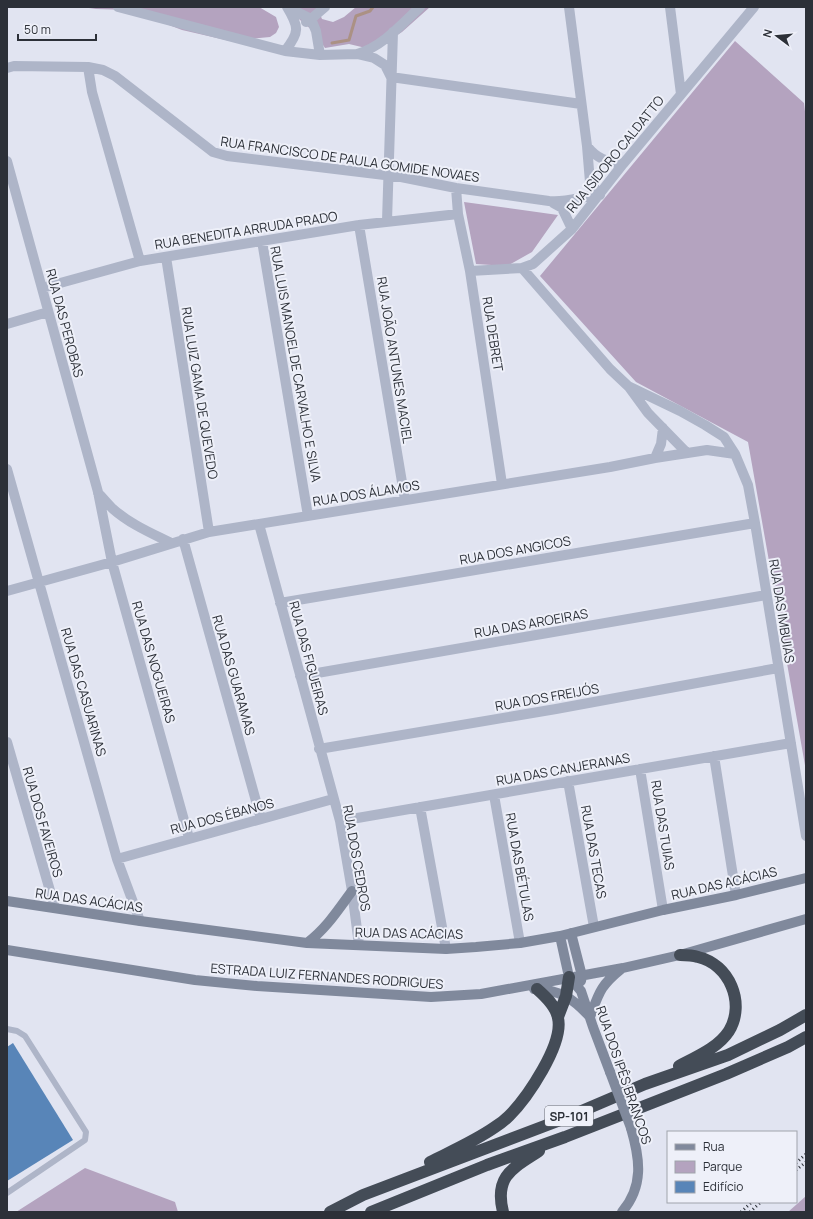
<svg xmlns="http://www.w3.org/2000/svg" width="813" height="1219" font-family="Manrope,sans-serif">
<style>
.green{fill:#b4a3bf}
.lines{fill:none;stroke-linecap:round;stroke-linejoin:round}
.stream{stroke:#ab9184;stroke-width:3}
.building{fill:#5885b8}
.lane{stroke:#aeb5c8;stroke-width:6}
.street{stroke:#aeb5c8;stroke-width:10}
.secondary{stroke:#80899c;stroke-width:10}
.highway{stroke:#444c57;stroke-width:12}
.rail{stroke:#2c3038;stroke-width:3;stroke-dasharray:1 3;stroke-linecap:butt}
.secondary-bridge{stroke:#80899c;stroke-width:10}
.labels{text-anchor:middle;dominant-baseline:central;stroke-width:4;stroke-linejoin:round;paint-order:stroke}
.shield{fill:#eef0f9;stroke:#666a72;stroke-width:1}
.shield-label{font-size:12px;font-weight:bold;fill:#2c3038}
.street-label{font-size:13px;fill:#2c3038;stroke:#eef0f9}
</style>
<rect width="100%" height="100%" fill="#e1e4f1"/>
<!-- green -->
<path class="green" d="M82,7H259L276,17L279,27L276,33L270,37L230,41L182,30L130,10L96,9Z
M285,7H317L322,19L333,22L344,17L356,7H430L402,32L383,44L370,49L349,44L325,48L314,32Z
M735,41L804,103L806,120V771L748,442L636,382L540,276Z
M464,202L558,215L532,252L507,266L476,264Z
M85,1168L175,1202L178,1212H16Z
M806,1196V1212H788Z"/>
<g class="lines">
<!-- stream -->
<path class="stream" d="M332,43L349,40L356,16L370,11L373,7"/>
</g>
<!-- building -->
<path class="building" d="M13,1043L73,1140L7,1181V1047Z"/>
<g class="lines">
<!-- lane -->
<path class="lane" d="M7,1029L17,1031L25,1036L86,1132L85,1140L7,1193"/>
<!-- street -->
<path class="street" d="M118,7L285,51L320,55L357,54L374,58L385,65L391,77L581,104
M569,7L587,146L590,182L600,195
M670,7L681,94
M306,22L311,19L325,7
M285,51C300,32 299,27 287,7L311,19L316,31L320,55
M357,54C382,47 401,25 420,7
M88,67L92,92L140,261
M7,68L14,66L88,67L103,70L115,76L213,152L227,156L401,177L456,188L549,201C567,203 582,196 600,195
M587,146C598,160 607,161 623,164
M7,161L98,492L112,562L189,838
M456,188L458,214L470,271L502,484
M553,203L562,208L572,229
M387,221L393,32
M359,225L405,500
M262,241L308,516
M166,257L209,532
M522,268L610,369L628,386L680,411L705,425L724,437L735,454L748,485L755,523L806,836
M470,271L522,268L533,264L572,229L623,164L754,7
M42,288L140,261L359,225L458,214
M7,324L48,312
M629,387L648,413L687,453
M655,458L661,444L663,428
M7,469L117,859L140,921
M98,493C103,498 108,504 113,509C130,524 151,533 171,543
M259,524L340,821L352,891L359,945
M183,539L261,819
M7,591L112,562L209,532L610,467L655,458L707,450L735,454
M280,603L755,523
M300,676L766,595
M7,742L55,908
M319,749L556,709L778,668
M714,756L736,895
M640,769L663,910
M568,781L594,927
M494,795L520,943
M420,807L446,949
M340,821L791,743
M117,859L333,799"/>
<!-- secondary -->
<path class="secondary" d="M7,901L140,921L307,943L446,949L476,947L520,943L560,936L663,910L736,895L806,878
M571,933L582,976L581,981
M560,936L569,977L581,991L593,1027L610,1072
M307,943C326,929 338,910 352,891
M7,950L195,980L257,986L431,997L481,994L623,968L680,955L806,919
M534,989C560,990 573,998 590,1017C599,993 600,986 621,969
M622,1212C644,1186 640,1159 631,1128"/>
<!-- highway -->
<path class="highway" d="M558,1017L566,996L569,977
M679,1066C696,1057 718,1048 729,1031C746,1003 729,964 698,957C692,955 686,955 680,955
M430,1162C452,1151 475,1141 495,1127C500,1124 505,1120 509,1116C527,1098 564,1044 558,1018C556,1006 545,996 537,989
M330,1212L363,1195L563,1119L645,1084L728,1055L780,1030L806,1015
M371,1212L487,1165L565,1137L726,1074L788,1047L806,1037
M503,1212C494,1176 513,1168 539,1151"/>
<!-- rail -->
<path class="rail" d="M796,1163L806,1154
M796,1170L806,1162
M741,1212L752,1202
M750,1212L761,1202"/>
<!-- secondary-bridge -->
<path class="secondary-bridge" d="M610,1072L631,1128"/>
</g>
<g class="labels">
<!-- shield labels -->
<rect class="shield" x="545" y="1106" width="48" height="20" rx="3"/>
<g class="shield-label">
<text x="569" y="1116">SP-101</text>
</g>
<!-- street labels -->
<g class="street-label">
<text transform="translate(615 154) rotate(-51)">RUA ISIDORO CALDATTO</text>
<text transform="translate(350 159) rotate(8)">RUA FRANCISCO DE PAULA GOMIDE NOVAES</text>
<text transform="translate(246 230) rotate(-9)">RUA BENEDITA ARRUDA PRADO</text>
<text transform="translate(65 323) rotate(75)">RUA DAS PEROBAS</text>
<text transform="translate(493 334) rotate(81)">RUA DEBRET</text>
<text transform="translate(395 360) rotate(81)">RUA JOÃO ANTUNES MACIEL</text>
<text transform="translate(296 364) rotate(80)">RUA LUIS MANOEL DE CARVALHO E SILVA</text>
<text transform="translate(200 393) rotate(81)">RUA LUIZ GAMA DE QUEVEDO</text>
<text transform="translate(366 493) rotate(-9)">RUA DOS ÁLAMOS</text>
<text transform="translate(515 550) rotate(-10)">RUA DOS ANGICOS</text>
<text transform="translate(782 611) rotate(81)">RUA DAS IMBUIAS</text>
<text transform="translate(531 623) rotate(-10)">RUA DAS AROEIRAS</text>
<text transform="translate(309 658) rotate(75)">RUA DAS FIGUEIRAS</text>
<text transform="translate(154 662) rotate(74)">RUA DAS NOGUEIRAS</text>
<text transform="translate(234 675) rotate(74)">RUA DAS GUARAMAS</text>
<text transform="translate(84 692) rotate(74)">RUA DAS CASUARINAS</text>
<text transform="translate(547 697) rotate(-10)">RUA DOS FREIJÓS</text>
<text transform="translate(563 769) rotate(-10)">RUA DAS CANJERANAS</text>
<text transform="translate(222 816) rotate(-15)">RUA DOS ÉBANOS</text>
<text transform="translate(43 822) rotate(74)">RUA DOS FAVEIROS</text>
<text transform="translate(663 825) rotate(81)">RUA DAS TUIAS</text>
<text transform="translate(594 852) rotate(80)">RUA DAS TECAS</text>
<text transform="translate(357 858) rotate(80)">RUA DOS CEDROS</text>
<text transform="translate(520 867) rotate(80)">RUA DAS BÉTULAS</text>
<text transform="translate(724 883) rotate(-13)">RUA DAS ACÁCIAS</text>
<text transform="translate(89 900) rotate(8)">RUA DAS ACÁCIAS</text>
<text transform="translate(409 933) rotate(1)">RUA DAS ACÁCIAS</text>
<text transform="translate(327 976) rotate(4)">ESTRADA LUIZ FERNANDES RODRIGUES</text>
<text transform="translate(624 1075) rotate(71)">RUA DOS IPÊS BRANCOS</text>
</g>
</g>
<!-- border -->
<rect width="813" height="1219" fill="none" stroke="#2c3038" stroke-width="16"/>
<!-- legend -->
<rect x="667" y="1131" width="130" height="72" fill="#eef0f9" stroke="#a0a3ac"/>
<rect x="675" y="1144" width="20" height="6" fill="#80899c" stroke="#a0a3ac"/>
<text x="703" y="1151" font-size="12" fill="#2c3038">Rua</text>
<rect x="675" y="1161" width="20" height="12" fill="#b4a3bf" stroke="#a0a3ac"/>
<text x="703" y="1171" font-size="12" fill="#2c3038">Parque</text>
<rect x="675" y="1181" width="20" height="12" fill="#5885b8" stroke="#a0a3ac"/>
<text x="703" y="1191" font-size="12" fill="#2c3038">Edifício</text>
<!-- north arrow -->
<g transform="translate(777 36) rotate(286)" stroke="#eef0f9" stroke-width="3" paint-order="stroke">
<path d="M0-3L7 15L0 10L-7 15Z" fill="#2c3038"/>
<text y="-6" font-size="11" font-weight="bold" text-anchor="middle" fill="#2c3038">N</text>
</g>
<!-- scale -->
<path d="M18 34v6h78v-6" fill="none" stroke="#2c3038" stroke-width="2"/>
<text x="24" y="34" font-size="12" fill="#2c3038" stroke="#eef0f9" stroke-width="3" paint-order="stroke">50 m</text>
</svg>
